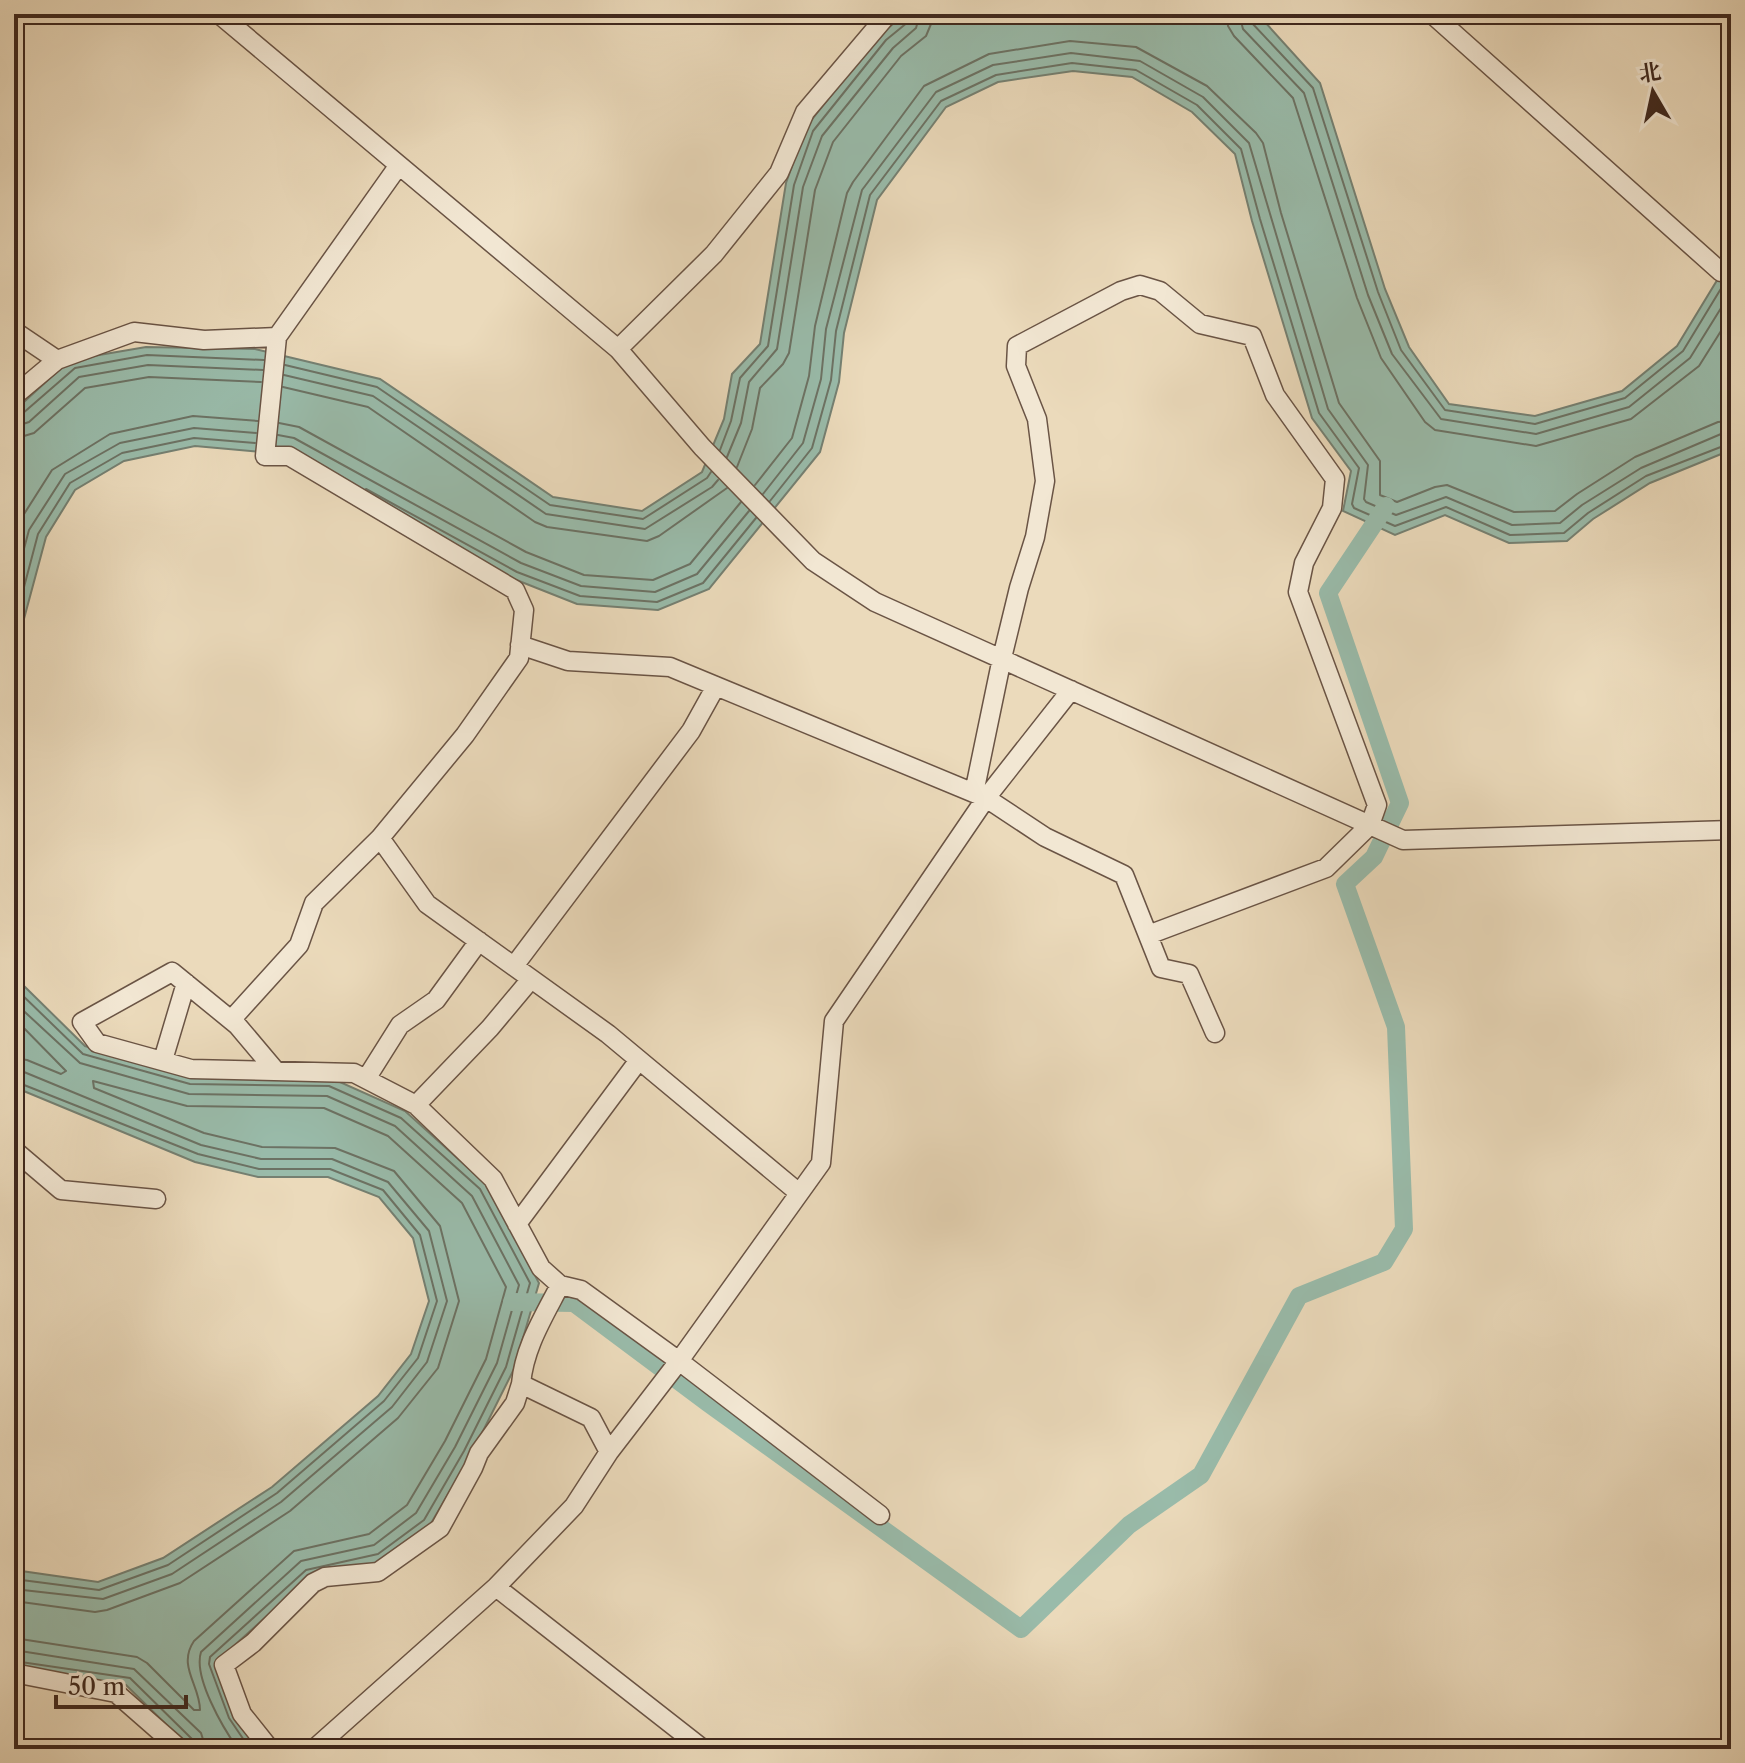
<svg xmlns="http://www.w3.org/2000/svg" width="1745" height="1763" font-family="'Libre Caslon Text','Noto Serif SC',serif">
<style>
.water{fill:#9ba;stroke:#758072;stroke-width:2}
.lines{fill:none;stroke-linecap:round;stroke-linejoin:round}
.shore{stroke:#6c7264;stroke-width:2}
.canal{stroke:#9ba;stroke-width:18}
.street-casing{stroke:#6a5445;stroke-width:21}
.street{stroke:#f2e7d3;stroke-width:18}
</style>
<rect width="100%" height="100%" fill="#ebdabb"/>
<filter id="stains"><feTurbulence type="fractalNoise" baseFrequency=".0025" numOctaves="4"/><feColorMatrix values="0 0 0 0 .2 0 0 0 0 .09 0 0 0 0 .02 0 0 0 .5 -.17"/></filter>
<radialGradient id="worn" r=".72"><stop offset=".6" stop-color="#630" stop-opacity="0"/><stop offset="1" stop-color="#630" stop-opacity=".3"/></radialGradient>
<!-- water -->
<path class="water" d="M906,14H1252L1264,21L1320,83L1385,289L1409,347L1449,404L1535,416L1622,391L1677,346L1719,277L1731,238V450L1650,483L1593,519L1567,541L1509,543L1445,515L1395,535L1343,511L1351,471L1312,418L1252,221L1235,154L1192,112L1132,77L1073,71L998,82L946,107L877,200L844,333L839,382L820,452L709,589L658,610L577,604L514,579L285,454L195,446L124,461L75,490L46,537L14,656V411L70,360L146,347L255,349L380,379L553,497L642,511L702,472L724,419L732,374L760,344L786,183L806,127L880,34Z
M14,872L23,985L85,1046L192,1077L331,1078L405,1111L486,1184L539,1283L514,1369L471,1455L430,1525L382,1562L311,1576L217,1661L236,1714L260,1749H191L126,1685L23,1671L14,1667V1570L98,1582L163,1558L272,1487L378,1396L411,1354L429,1301L413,1238L379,1197L328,1177H258L195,1162L14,1087Z"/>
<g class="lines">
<!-- shore -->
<path class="shore" d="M1227,14L1228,26L1234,36L1293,98L1357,298L1381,358L1425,422L1435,430L1536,446L1631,419L1699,366L1731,315
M1239,14L1243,29L1304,93L1368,295L1392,354L1441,419L1536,434L1629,407L1690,358L1731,292
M1249,14L1251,22L1313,88L1378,292L1401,350L1445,410L1535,424L1625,398L1683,351L1725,282
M285,365L377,387L550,505L643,519L707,478L711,472
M284,375L373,396L546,514L645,529L712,487L718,480
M283,387L368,407L535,522L547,527L647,541L659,536L727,488
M14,417L22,414L75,368L147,355L264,360
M279,423L299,427L526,552L584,575L653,580L690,564L741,502
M14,427L29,422L79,377L148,365L263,370
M278,435L294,438L521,563L581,586L655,592L697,574L749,511
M14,439L34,433L85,388L149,377L261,382
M720,450L731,421L740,378L768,346L794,185L813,131L886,40L908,22L910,14
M727,457L741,423L749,382L777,349L803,187L822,136L893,48L916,28L920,14
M737,467L752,429L760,388L783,364L789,353L815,190L833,142L901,56L926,36L931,24L932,14
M755,485L792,438L809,376L815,326L847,193L853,182L924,86L989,54L1070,41L1136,47L1207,86L1256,133L1263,143L1281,213L1339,403L1380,461V495L1397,502L1435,487L1447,485L1514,512L1555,511L1577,494L1635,457L1718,422L1731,421
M366,489L517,572L580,596L657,602L703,583L756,518
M763,494L803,443L821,379L826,329L862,190L936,92L993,65L1071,53L1140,61L1203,97L1249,143L1328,409L1368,465L1364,499L1366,502L1396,515L1446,497L1512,525L1560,523L1582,505L1641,468L1721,434L1731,433
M770,501L812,448L831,380L836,331L870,195L941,101L996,75L1072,63L1136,70L1197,105L1241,149L1260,219L1319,413L1359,468L1352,504L1354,508L1395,526L1446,507L1510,535L1564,533L1588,513L1646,476L1731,443
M14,539L19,522L52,470L110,434L193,416L258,421
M14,586L29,530L65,474L120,443L194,428L256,433
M14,625L38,534L70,483L122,453L194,438L255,443
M14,971L18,991L83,1054L190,1084L329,1086L401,1118L480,1189L530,1283L506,1367L464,1451L424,1520L378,1554L306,1570L210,1657L209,1664L229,1718L250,1749
M14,1002L80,1063L189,1094L327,1096L395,1126L472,1196L519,1285L497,1363L455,1447L416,1513L374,1545L301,1561L201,1652C193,1677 223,1728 238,1749
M14,1018L66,1071L61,1074L27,1060L14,1058
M14,1071L24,1072L201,1145L261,1159H332L388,1182L429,1231L447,1301L427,1362L392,1407L281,1502L172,1574L103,1599L14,1589
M14,1081L198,1154L259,1169H330L383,1190L420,1235L437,1301L418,1358L384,1401L277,1493L168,1565L99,1590L14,1579
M14,1601L95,1612L107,1610L180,1583L290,1511L398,1418L438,1368L459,1301L440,1226L394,1171L335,1148L262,1147L204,1133L94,1088L93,1081L187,1106L324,1108L388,1136L462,1203L506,1287L486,1359L445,1441L407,1505L369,1534L294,1551L194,1641C177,1666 200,1685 200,1710H194L147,1663L137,1657L14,1638
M14,1650L134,1669L201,1733L206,1749
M14,1661L130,1678L193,1740L196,1749"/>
<!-- canal -->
<path class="canal" d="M512,1302L574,1303L708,1403L1021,1629L1129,1525L1201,1475L1299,1296L1384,1262L1404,1229L1396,1027L1345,884L1374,857L1400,803L1328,593L1386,506"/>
<defs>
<path id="street" d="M219,14L618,349L702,447L813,561L875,602L1403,840L1731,830
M1432,14L1721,272
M399,165L277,337L265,456H289L515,590L524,610L519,658L465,735L380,838L427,904L608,1034L799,1193
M14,331L57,360
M618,349L714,254L779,173L805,112L888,14
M14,396L57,360L134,332L204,340L277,337
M520,645L568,661L670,667L986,798L1045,837L1124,875L1161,968L1189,974L1215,1033
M974,793L1002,658L1019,588L1035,537L1045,481L1037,419L1016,366L1017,346L1121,291L1140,285L1160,291L1200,324L1252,336L1275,395L1335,479L1332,508L1304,563L1298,592L1377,805L1370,825L1326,868L1148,935
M514,966L691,731L716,686
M231,1020L299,945L314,903L380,838
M163,1060L186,983
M275,1070L237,1025L172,972L82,1022L97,1043L191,1069L354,1073L416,1105L493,1179L541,1268L560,1285C543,1318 524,1348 521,1384L591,1418L609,1452L574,1506L496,1587L314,1749
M366,1079L400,1025L436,1000L479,941
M416,1105L490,1028L531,979
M14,1150L61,1190L156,1199
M517,1224L639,1060
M560,1285L581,1290L679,1361L609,1452
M880,1515L679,1361L821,1163L834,1021L986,798L1071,690
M496,1587L703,1749
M14,1673L116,1693L180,1749
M270,1749L242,1714L224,1665L253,1643L313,1583L325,1577L378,1572L440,1528L473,1468L479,1453L515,1403L521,1384"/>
</defs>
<!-- street casing -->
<use href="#street" class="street-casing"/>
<!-- street -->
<use href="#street" class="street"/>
</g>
<!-- margin -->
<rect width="1745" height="1763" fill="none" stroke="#ebdabb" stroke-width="48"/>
<rect x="16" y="16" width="1713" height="1731" fill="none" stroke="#3f281e" stroke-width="4"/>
<rect x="24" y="24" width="1697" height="1715" fill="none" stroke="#3f281e" stroke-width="2"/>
<!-- north arrow -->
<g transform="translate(1653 92) rotate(351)" stroke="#f2e7d3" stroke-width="6" paint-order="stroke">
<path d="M0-6L14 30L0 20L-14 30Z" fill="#3f281e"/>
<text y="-12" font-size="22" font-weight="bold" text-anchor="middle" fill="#3f281e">北</text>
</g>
<!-- scale -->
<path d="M56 1695v12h130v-12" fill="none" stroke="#3f281e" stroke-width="4"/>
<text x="68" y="1695" font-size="24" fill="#3f281e" stroke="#f2e7d3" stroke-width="6" paint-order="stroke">50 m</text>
<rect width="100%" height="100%" filter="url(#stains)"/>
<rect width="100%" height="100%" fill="url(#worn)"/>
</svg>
